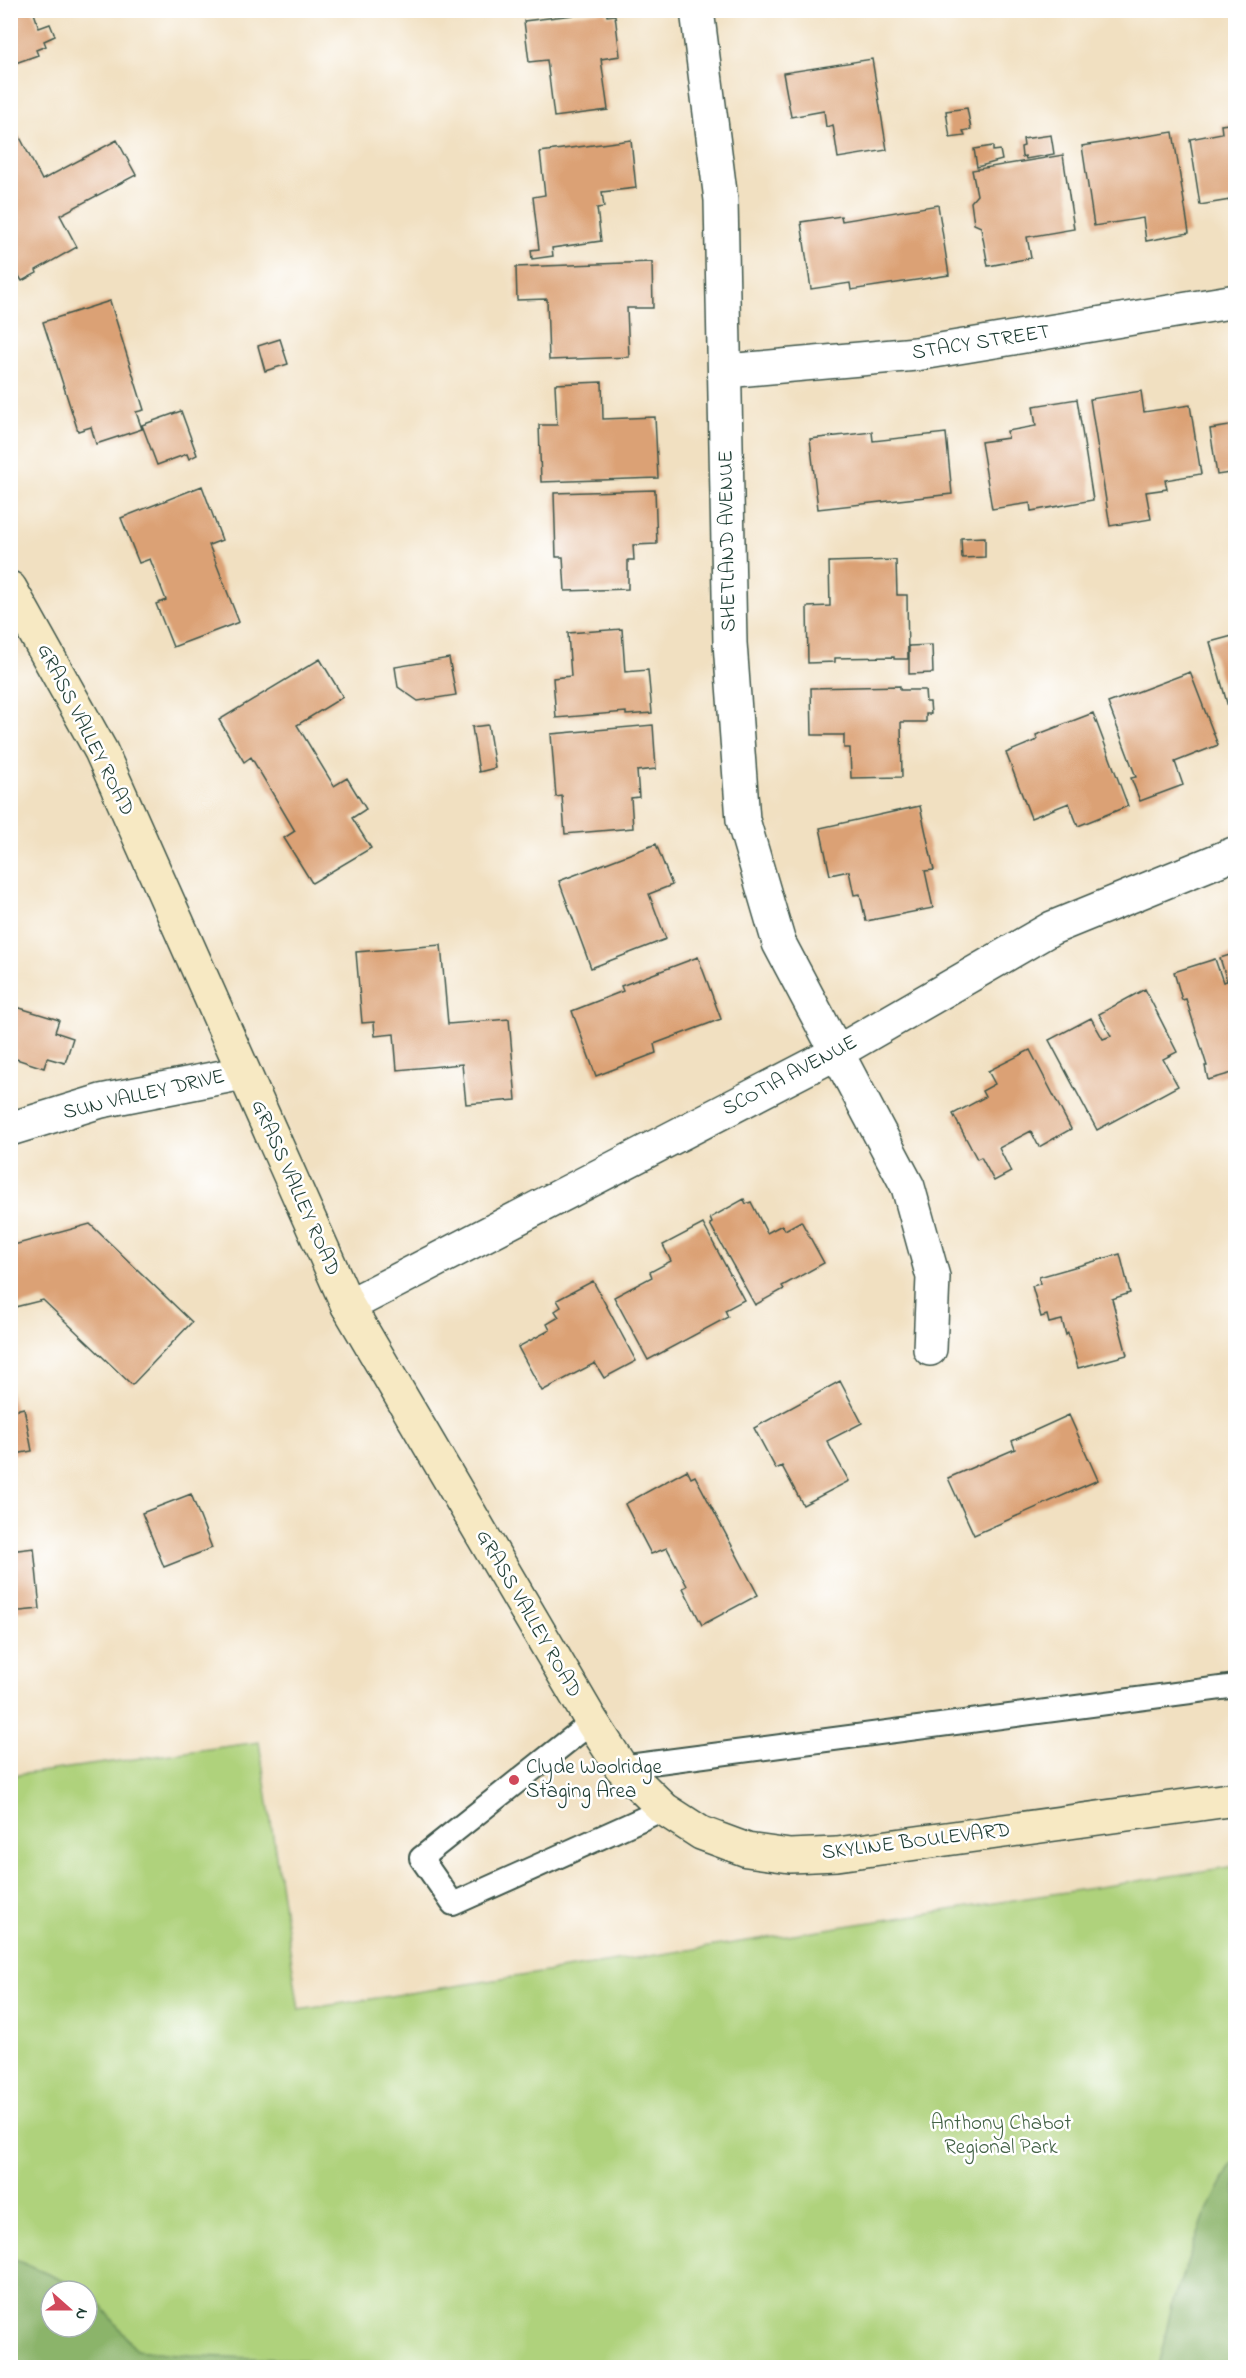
<svg xmlns="http://www.w3.org/2000/svg" width="1246" height="2378" font-family="'Indie Flower',sans-serif">
<style>
.green{fill:#afd27b;stroke:#678858;stroke-width:1.5;fill-rule:evenodd}
.forest{fill:#8bb46b;stroke:#557850;stroke-width:1.5}
.building{fill:#dba174}
.lines{fill:none;stroke-linecap:round;stroke-linejoin:round}
.service-casing{stroke:#3e5549;stroke-width:26}
.minor-casing{stroke:#3e5549;stroke-width:36}
.secondary-casing{stroke:#3e5549;stroke-width:36}
.service{stroke:#fff;stroke-width:22}
.minor{stroke:#fff;stroke-width:33}
.secondary{stroke:#f7e9c3;stroke-width:33}
.poi-dot{fill:#d1495b;stroke:#fff;stroke-width:2}
.labels{text-anchor:middle;dominant-baseline:central;stroke-width:5;stroke-linejoin:round;paint-order:stroke}
.street-label{font-size:21px;fill:#1f3d34;stroke:#fff}
.poi-label{font-size:21px;fill:#1f3d34;stroke:#fff;text-anchor:start}
.park-label{font-size:21px;fill:#436246;stroke:#fff}
</style>
<rect width="100%" height="100%" fill="#fff"/>
<filter id="ink" filterUnits="userSpaceOnUse"><feTurbulence type="fractalNoise" baseFrequency=".0167" numOctaves="2"/><feDisplacementMap in="SourceGraphic" scale="12" xChannelSelector="R" yChannelSelector="G"/><feConvolveMatrix kernelMatrix="1 2 1 2 8 2 1 2 1" color-interpolation-filters="sRGB"/></filter>
<filter id="wash" filterUnits="userSpaceOnUse"><feTurbulence type="fractalNoise" baseFrequency=".008" numOctaves="4" result="noise"/><feDisplacementMap in="SourceGraphic" scale="24" xChannelSelector="R" yChannelSelector="G"/><feGaussianBlur stdDeviation="1.35" result="paint"/><feColorMatrix in="noise" values="0 0 0 0 0 0 0 0 0 0 0 0 0 0 0 0 0 1.4 0 .05"/><feComposite in="paint" operator="in"/></filter>
<g filter="url(#wash)">
<rect width="100%" height="100%" fill="#f1e0c1"/>
<!-- green -->
<path class="green" d="M259,1742L299,2010L1235,1866V2367H11L10,1776ZM51,2291H87V2327H51Z"/>
<!-- forest -->
<path class="forest" d="M1232,2163L1236,2165L1235,2367H1158L1173,2301L1203,2220Z
M11,2258L87,2291H51V2327H87V2291L92,2293L136,2350L198,2356L306,2360L319,2367H11Z"/>
<g id="blocks">
<!-- building -->
<path class="building" d="M10,10H33L39,28L50,24L55,36L44,41L46,46L36,50L38,55L10,65Z
M606,11L607,16L615,15L620,56L601,59L608,110L554,117L547,60L529,62L524,21Z
M872,59L887,150L838,158L833,125L826,127L824,111L791,117L783,73Z
M967,108L971,129L963,131L965,136L950,138L946,111Z
M10,118L42,180L117,140L136,175L60,215L77,247L36,270L37,273L22,281L19,276L14,279L10,272Z
M1236,123V199L1200,205L1190,139L1222,133L1221,125Z
M1173,132L1189,233L1146,241L1143,218L1094,226L1082,146Z
M1051,135L1054,154L1026,159L1025,156L1022,157L1021,147L1024,146L1023,139Z
M631,140L636,188L602,192L604,207L597,208L601,241L552,248L553,256L532,259L531,250L539,249L533,197L545,195L540,152Z
M993,146V151L1000,150L1002,160L977,167L974,149Z
M1063,155L1074,229L1027,237L1031,258L988,266L981,227L974,224L971,202L977,195L972,170Z
M938,205L949,275L851,290L850,283L811,289L801,222L841,216L842,221Z
M652,262L653,308H627L629,357L549,360L547,299L517,300L516,267Z
M110,301L144,410L136,412L142,429L96,444L91,427L78,431L43,322Z
M280,339L288,364L265,371L258,346Z
M602,382L603,419L655,417L658,478L541,482L539,425H557L555,384Z
M1141,391L1144,412L1190,405L1201,474L1165,480L1167,489L1146,492L1151,519L1110,526L1090,399Z
M1077,399L1093,500L1031,511L1030,503L992,509L981,442L1008,438L1007,431L1036,426L1033,406Z
M181,411L197,455L189,459L187,454L157,465L142,425Z
M1236,425V472L1217,475L1210,429Z
M872,432L873,441L946,433L952,494L818,509L810,439Z
M202,486L222,540L209,545L239,622L173,647L156,604L166,600L150,559L139,563L121,518Z
M655,490L657,544L633,545L634,560H628V589L565,591L563,557H556L554,493Z
M985,537V557L962,558L961,538Z
M896,560L897,595H907L908,659H894V657L835,658V662L808,663L807,607L830,606L829,562Z
M622,629L625,672L648,670L652,713L626,715V712L556,718L553,678L571,676L568,633Z
M1236,635V732H1235L1210,642Z
M932,645L933,673L909,674V646Z
M449,658L456,695L418,701L398,687L395,667Z
M320,659L343,697L297,725L334,786L347,778L366,809L352,818L371,848L312,883L284,838L295,831L251,757L244,762L219,720Z
M1190,672L1218,745L1175,762L1183,785L1140,801L1131,778L1136,777L1108,703Z
M900,686V690H925L926,702H930L931,714H926V722H901L902,777L851,778L850,748H844V735H812L811,688Z
M1093,713L1128,806L1078,826L1069,803L1031,818L1006,753L1037,740L1036,735Z
M488,725L495,768L479,772L472,727Z
M653,725L656,769L637,771L639,797L631,798L633,828L565,834L562,796L556,797L551,734Z
M920,806L934,870L925,871L933,908L866,921L860,894L854,895L849,871L830,875L820,828Z
M656,844L672,885L649,894L666,939L591,968L559,881Z
M441,945L448,1024L509,1019L516,1100L466,1104L462,1064L397,1070L394,1034L375,1036L374,1022L362,1023L356,952Z
M1236,953V1072L1208,1080L1205,1066H1207L1186,999L1182,1000L1174,972L1215,959L1223,982L1227,981L1220,958Z
M698,957L721,1019L654,1044L656,1053L596,1076L572,1011L623,991L621,986Z
M1145,989L1177,1052L1163,1059L1178,1086L1097,1130L1049,1040L1091,1018L1103,1039L1111,1036L1099,1014Z
M10,1005L59,1020L55,1032L73,1038L65,1063L47,1058L44,1068L10,1057Z
M1030,1050L1071,1129L1039,1147L1031,1131L999,1148L1011,1172L994,1181L981,1157L977,1159L953,1114L985,1097L982,1091L995,1084L988,1071Z
M744,1199L746,1204L751,1202L767,1233L782,1225L785,1230L801,1221L824,1263L782,1286L784,1289L755,1305L710,1224L712,1223L710,1218Z
M90,1224L192,1322L132,1385L43,1300L11,1308L10,1305V1246Z
M703,1224L744,1300L725,1310L728,1317L648,1360L614,1297L652,1277L650,1272L671,1261L663,1245Z
M1120,1254L1130,1293L1112,1299L1127,1355L1078,1368L1068,1333L1066,1335L1062,1320L1049,1323L1047,1315L1041,1317L1032,1286L1040,1284L1039,1277Z
M593,1281L636,1361L604,1378L595,1363L542,1391L518,1347L550,1330L547,1324L559,1317L555,1311L561,1307L557,1300Z
M840,1381L862,1423L827,1441L849,1481L803,1505L782,1466L776,1469L754,1428Z
M10,1390L15,1410L24,1408L32,1451L10,1455Z
M1069,1415L1098,1480L974,1535L948,1478L1015,1449L1012,1441Z
M687,1470L691,1478L695,1476L758,1595L702,1625L683,1588L687,1586L667,1548L651,1554L625,1504Z
M191,1494L212,1548L164,1567L142,1513Z
M34,1548L40,1609L10,1612V1551Z"/>
</g>
</g>
<g filter="url(#ink)">
<use href="#blocks" fill-opacity="0" stroke="#3e5549" stroke-width="1.5"/>
<g class="lines">
<defs>
<path id="service" d="M592,1722L421,1858L453,1904L664,1809
M621,1767L1236,1686"/>
<path id="minor" d="M697,10L721,200L730,643L743,820L779,943L908,1187L933,1277L930,1349
M726,371L916,354L1236,301
M10,1129L101,1101L243,1073
M348,1306L836,1053L1052,928L1236,853"/>
<path id="secondary" d="M10,588L101,751L348,1306L592,1722L621,1767L664,1809L701,1833L747,1850L790,1856L837,1854L1236,1799"/>
</defs>
<!-- service casing -->
<use href="#service" class="service-casing"/>
<!-- minor casing -->
<use href="#minor" class="minor-casing"/>
<!-- secondary casing -->
<use href="#secondary" class="secondary-casing"/>
<!-- service -->
<use href="#service" class="service"/>
<!-- minor -->
<use href="#minor" class="minor"/>
<!-- secondary -->
<use href="#secondary" class="secondary"/>
</g>
</g>
<!-- markers -->
<circle class="poi-dot" cx="514" cy="1780" r="6"/>
<g class="labels">
<!-- street labels -->
<g class="street-label">
<text transform="translate(981 343) rotate(-9)">STACY STREET</text>
<text transform="translate(728 541) rotate(-91)">SHETLAND AVENUE</text>
<text transform="translate(85 730) rotate(63)">GRASS VALLEY ROAD</text>
<text transform="translate(790 1076) rotate(-28)">SCOTIA AVENUE</text>
<text transform="translate(144 1095) rotate(-13)">SUN VALLEY DRIVE</text>
<text transform="translate(295 1188) rotate(66)">GRASS VALLEY ROAD</text>
<text transform="translate(528 1614) rotate(60)">GRASS VALLEY ROAD</text>
<text transform="translate(916 1842) rotate(-7)">SKYLINE BOULEVARD</text>
</g>
<!-- poi labels -->
<g class="poi-label">
<text x="526" y="1768">Clyde Woolridge<tspan x="526" dy="24">Staging Area</tspan></text>
</g>
<!-- park labels -->
<g class="park-label">
<text x="1001" y="2124">Anthony Chabot<tspan x="1001" dy="24">Regional Park</tspan></text>
</g>
</g>
<!-- margin -->
<rect width="1246" height="2378" fill="none" stroke="#fff" stroke-width="36"/>
<!-- north arrow -->
<g transform="translate(69 2309) rotate(111)"><circle r="28" fill="#ffffff" stroke="#a5b1ae" stroke-width="1.5"/>
<path d="M0-4.5L10 22L0 15L-10 22Z" fill="#d1495b"/>
<text y="-9" font-size="16" font-weight="bold" text-anchor="middle" fill="#1f3d34">N</text>
</g>
</svg>
